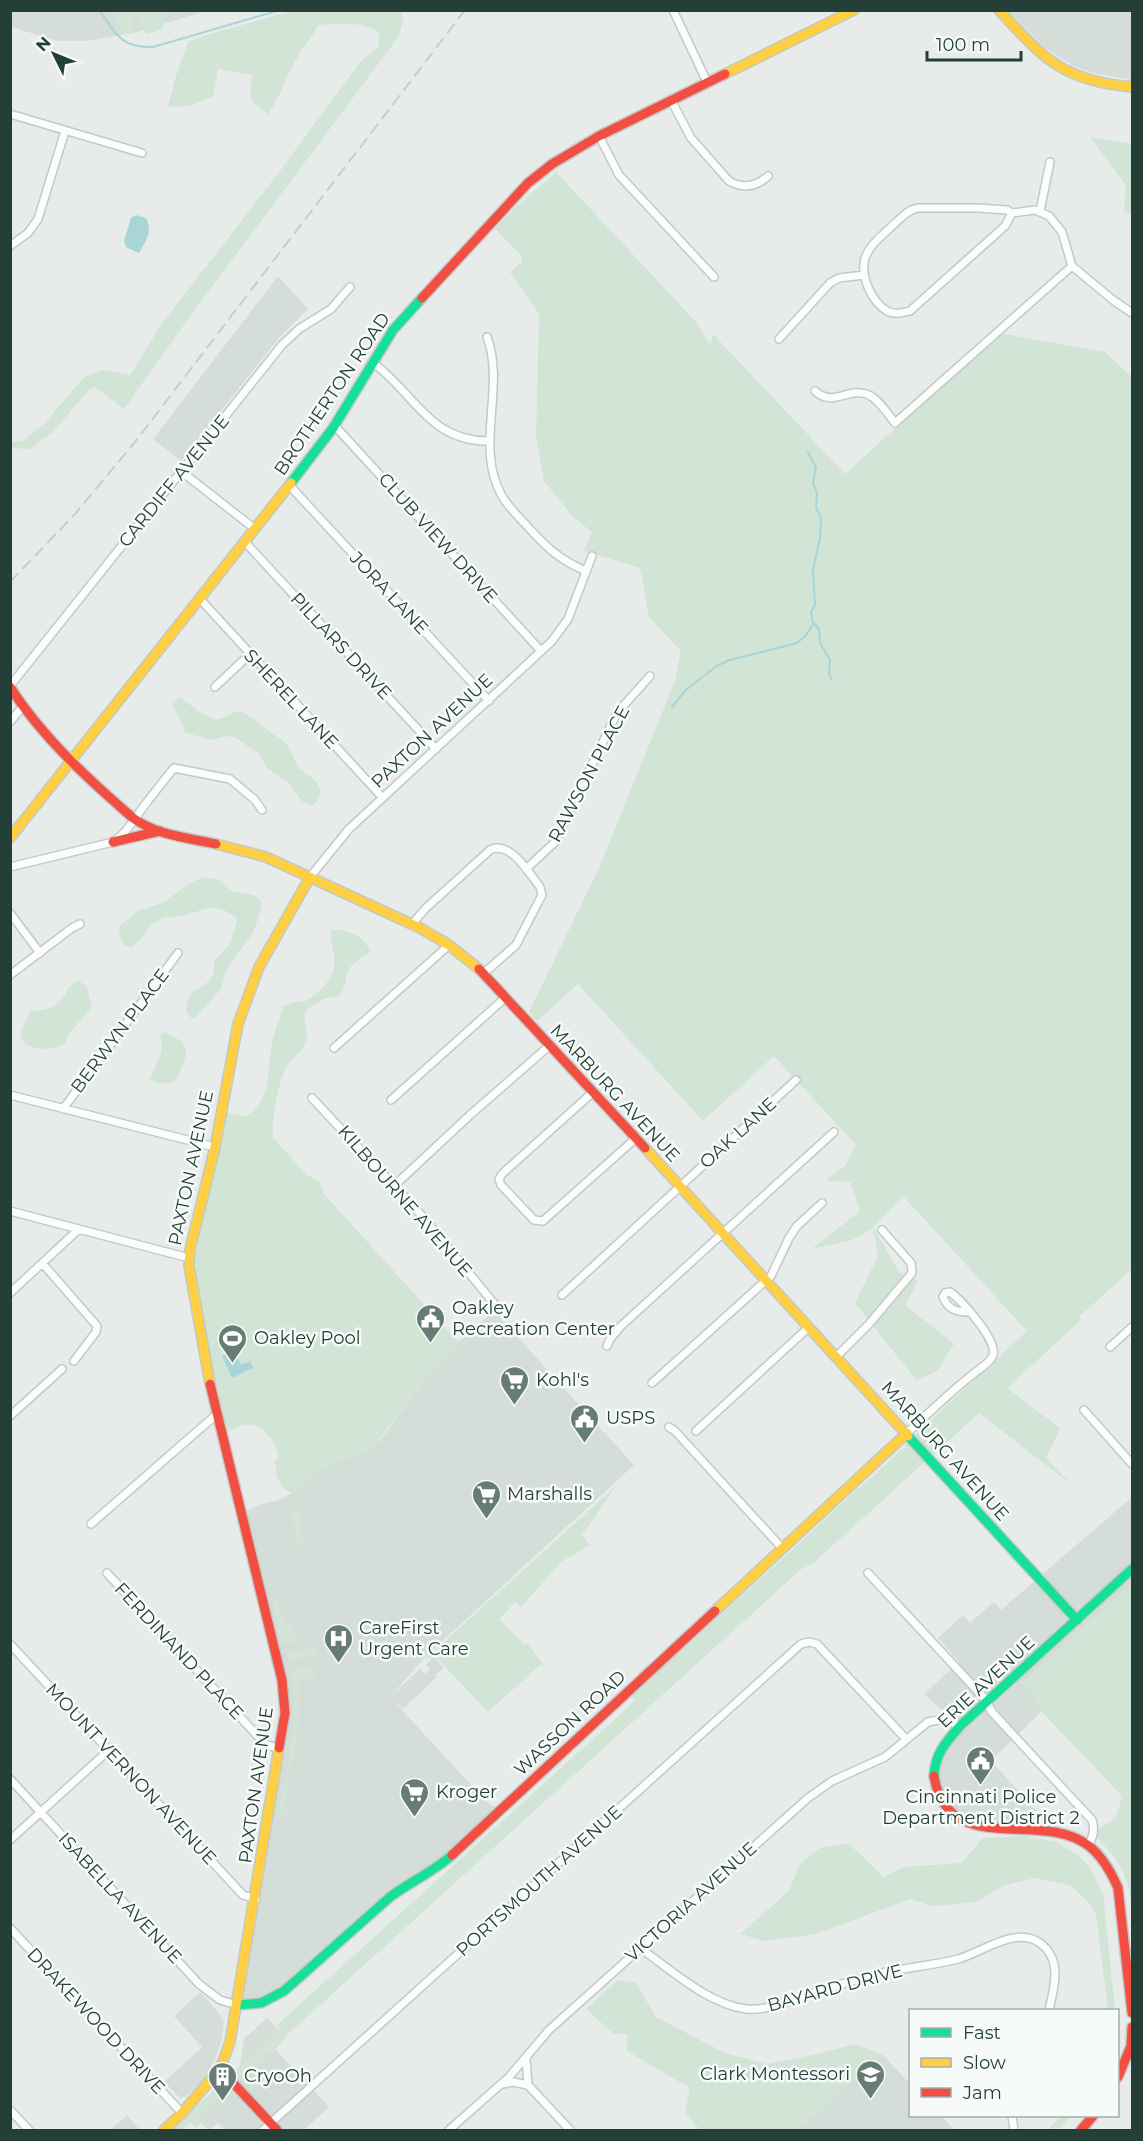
<svg xmlns="http://www.w3.org/2000/svg" width="1143" height="2141" font-family="Montserrat,sans-serif">
<style>
.built{fill:#d5ddd9}
.green{fill:#d1e4d6}
.water{fill:#a9d4d8}
.lines{fill:none;stroke-linecap:round;stroke-linejoin:round}
.stream{stroke:#a9d4d8;stroke-width:2}
.street-casing{stroke:#c4c9c7;stroke-width:10}
.fast-casing{stroke:#c3c9c7;stroke-width:12}
.slow-casing{stroke:#c3c9c7;stroke-width:12}
.jam-casing{stroke:#c3c9c7;stroke-width:12}
.street{stroke:#fbfcfc;stroke-width:7}
.fast{stroke:#16e098;stroke-width:9}
.slow{stroke:#ffcf43;stroke-width:9}
.jam{stroke:#f24e42;stroke-width:9}
.rail{stroke:#c8cccb;stroke-width:2;stroke-dasharray:12 6;stroke-linecap:butt}
.labels{text-anchor:middle;dominant-baseline:central;stroke-width:5;stroke-linejoin:round;paint-order:stroke}
.street-label{font-size:18px;fill:#243f37;stroke:#f6faf8}
.poi-label{font-size:18px;fill:#243f37;stroke:#f6faf8;text-anchor:start}
</style>
<rect width="100%" height="100%" fill="#e7ecea"/>
<!-- built -->
<path class="built" d="M10,11H206L133,33L87,41H58L11,27Z
M1008,11H1132V80L1093,73L1073,66L1044,47Z
M278,276L308,309L280,337L181,461L153,439Z
M494,1311L634,1465L424,1658L392,1695L420,1669L425,1674L430,1669L426,1664L434,1657L444,1668L436,1675L437,1677L403,1709L390,1697L485,1800L499,1811L456,1851L406,1885L270,2000L237,2005L285,1713L242,1513L262,1504L280,1500L292,1493L316,1470L380,1441L431,1370L458,1342Z
M1132,1497V1585L1023,1682L1046,1707L991,1761L1043,1818L1042,1830L970,1825L942,1802L935,1761L960,1726L924,1694L959,1662L938,1638L963,1615L970,1623L994,1602L1001,1610Z
M200,1992L218,2012L224,2022L221,2042L216,2057L203,2081L185,2097L180,2098L164,2082L202,2047L174,2016Z
M267,2018L286,2038L275,2049L329,2107L304,2130H277L271,2123L263,2130H225L218,2123L209,2130L201,2123L195,2128L187,2118L239,2071L244,2039Z
M883,2055L910,2084V2116H941L955,2130H795Z
M127,2115L140,2130H110Z"/>
<!-- green -->
<path class="green" d="M295,10L408,11L402,13L403,21L399,36L201,301L124,409L95,387L88,391L53,432L30,449L11,448V442L24,440L44,424L84,377L103,370L130,375L161,325L280,171L361,61L378,48L379,32C361,21 339,23 318,25C312,38 303,46 297,58C286,76 281,96 268,114L252,102L250,89L252,75L218,69L213,97L189,106L168,107L175,79L188,42L210,34Z
M108,11L115,13L121,11L122,13L137,11H166L163,28L148,34L143,29L140,17L132,19L134,30L128,34Z
M1090,137L1132,144V215L1124,212L1126,185Z
M556,172L696,322L710,344L713,334L845,474L1000,333L1105,352L1132,377V1269L1079,1317L1081,1320L1007,1388L1060,1428L1046,1458L1072,1485L979,1413L810,1566L807,1564L182,2130H170L280,2030L277,2025L635,1701L631,1696L793,1549L858,1488L859,1489L902,1449L907,1448L905,1444L1027,1331L904,1197L873,1227L900,1273L918,1281L905,1305L954,1344L938,1370L917,1381L855,1303L878,1256L873,1228L852,1240L812,1249L860,1211L850,1182L825,1181L846,1165L856,1145L774,1056L703,1121L578,984L537,1021L529,1012L599,868L675,681L681,651L649,617L640,568L584,551L592,532L573,517L544,481L536,437L539,314L510,272L522,262V256L495,229L516,207Z
M180,697C189,703 209,722 219,719C229,717 228,712 242,711L287,744L298,767L317,782L321,793L318,800L313,805L303,802L289,783L267,768L258,753L236,738L227,736L210,740L184,732L182,723L172,703Z
M204,877L219,880L233,892L254,895L260,900L262,907L253,933L226,970L221,989L195,1018H191L186,1010L188,1000L191,994L208,982L213,976L215,960L230,944L237,922L236,918C218,902 205,909 186,915C177,918 167,915 158,920C147,927 142,939 132,947L124,946L119,932L120,925L138,911L162,903L192,882Z
M331,930C346,928 366,936 370,952C363,958 354,961 349,969C344,977 347,988 340,995C336,998 331,997 327,998C321,999 311,1006 307,1010C301,1019 310,1032 306,1042C303,1051 295,1055 289,1063C279,1075 271,1123 273,1138L307,1175L319,1181L324,1194L458,1342L431,1370L372,1450L331,1464L309,1479L292,1493C282,1490 274,1476 276,1466L273,1463L278,1459C279,1447 266,1428 255,1425C247,1423 233,1427 228,1432C215,1378 195,1309 196,1254L227,1113L247,1116C272,1099 267,1070 272,1043C275,1031 279,1019 283,1007C291,1001 302,1004 310,998C325,987 338,974 334,954C332,946 330,939 331,930Z
M79,981L87,987L92,1008L69,1033L65,1044C55,1050 23,1053 21,1035C21,1029 28,1017 30,1012C40,1010 51,1010 59,1002C68,995 66,985 79,981Z
M162,1032C170,1033 173,1036 179,1040C190,1048 185,1058 181,1070C180,1073 177,1080 174,1082C170,1085 161,1082 156,1083L150,1079L161,1053L162,1045L160,1036Z
M616,1486L582,1535L590,1545L561,1562L521,1607L515,1602L499,1619L525,1645L527,1643L545,1666L541,1664L488,1712L435,1656L423,1661Z
M296,1507L302,1509C302,1512 300,1515 300,1519C299,1526 302,1540 307,1545L303,1549L298,1543L290,1513Z
M1132,1585V1912C1129,1877 1122,1863 1097,1838L1098,1829L1116,1818L1122,1796L1041,1711L1033,1692L1023,1682Z
M274,1591L282,1618L294,1631L296,1642L283,1645L281,1641L272,1599Z
M313,1647L317,1651L315,1655L289,1662L287,1654Z
M310,1667L314,1671L316,1682H311L310,1674H298V1726L284,1805L288,1814L282,1817L279,1813C286,1768 301,1720 291,1675L296,1669Z
M1025,1836L1057,1842L1080,1857L1091,1869L1103,1894L1115,2010H1106L1107,2001L1096,1914L1086,1900L1070,1885L1035,1878L1005,1885L975,1902L933,1906L910,1899L816,1934L764,1941L740,1934L789,1891L800,1864L820,1848L848,1843L884,1877L904,1867L961,1863L983,1838Z
M618,1980L636,1983L656,2017L725,2053L766,2064L817,2054L855,2044L883,2055L795,2130H700L685,2113L690,2088L627,2051V2034H614L586,2009Z
M1060,2116H1072L1060,2128L1049,2129Z"/>
<!-- water -->
<path class="water" d="M136,215L146,218C153,231 146,241 139,253L126,247L124,241L131,218Z
M235,1349V1352L241,1365L250,1361L253,1368L232,1378L222,1356Z"/>
<g class="lines">
<!-- stream -->
<path class="stream" d="M99,10C116,34 121,48 153,47L280,10
M814,623L819,629L820,643L830,660L829,673L832,680
M672,707L686,690L718,665L730,660L797,643L806,635L813,624L811,612L815,605L813,570L820,538L821,517L816,508L817,493L813,483L816,467L808,452"/>
<defs>
<path id="street" d="M673,10L707,82
M671,100L691,138L729,181C743,189 756,187 768,176
M10,114L142,153
M599,136L619,175L714,277
M1040,211L1050,162
M1012,213L1005,226L910,311C903,313 894,315 887,311C871,301 860,276 865,258C870,244 882,236 892,226C900,219 907,210 918,208H978L1007,210L1012,213L1035,210L1049,216L1062,232L1072,266L1113,300L1132,313
M10,246L28,233L38,219L65,131
M487,337C506,387 474,447 502,496C508,507 519,517 528,527C546,547 561,561 586,571
M779,339L830,283L839,278L864,275
M372,362C415,393 429,442 490,441
M815,391C833,408 849,386 869,395C879,400 888,414 895,423L1072,266
M334,425L541,651
M182,472L255,529
M290,486L489,701
M245,542L436,749
M200,599L383,798
M10,686L282,345L299,329L331,309L350,287
M215,687L250,654
M10,722L23,706
M10,867L113,842C127,833 134,819 144,806C154,793 164,780 174,768L230,779L255,800L262,810
M526,869L554,843L617,713L650,676
M310,877L349,829L552,641L568,619L592,556
M10,913L40,953
M412,924L426,908L490,850C510,840 529,873 540,887L542,895L516,945L483,974
M10,975L72,928L80,924
M334,1048L449,945
M592,1093L502,1174L499,1179L501,1185L534,1220L543,1221L635,1139
M10,1095L215,1147
M312,1098L424,1218L496,1306
M391,1100L505,998
M63,1109L178,953
M394,1186L470,1115L549,1046
M10,1211L189,1258
M43,1264L97,1326L96,1332L74,1361
M10,1293L79,1229
M562,1295L796,1080
M607,1346L610,1339L621,1326L834,1132
M1110,1347L1132,1327
M836,1357L869,1324L912,1273L911,1263L882,1230
M652,1383L771,1276L789,1238L797,1226L822,1203
M1084,1410L1132,1464
M10,1416L62,1369
M669,1427L675,1431L782,1548
M696,1431L809,1327
M907,1433C930,1412 952,1390 977,1371C982,1367 991,1362 993,1355C998,1341 961,1299 950,1292L945,1293L943,1297C948,1310 957,1312 970,1312
M91,1524L217,1414
M107,1573L265,1744L279,1749
M868,1573L987,1701L991,1711L1092,1820C1095,1829 1093,1838 1088,1845
M10,1644L243,1895L256,1899
M10,1779L199,1984L220,2000L237,2005
M10,1840L109,1750
M10,1928L182,2113
M640,1948C671,1970 708,2004 746,2009C763,2011 779,2004 795,1999C825,1990 856,1978 887,1972C911,1967 935,1965 958,1959C983,1952 1015,1926 1040,1943C1063,1960 1054,1987 1049,2010
M526,2058L528,2085
M503,2084L513,2082L528,2085L570,2130
M10,2110L29,2130
M1012,2116L1014,2130
M263,2130L801,1644L809,1642L817,1644L906,1739
M449,2130L509,2077L549,2030L808,1798L832,1781L885,1757L928,1722L944,1719L960,1726"/>
<path id="fast" d="M291,483L333,428L393,330L422,298
M908,1436L1077,1620
M934,1776C935,1754 946,1742 960,1726L1132,1569
M237,2005L261,2003L284,1991L390,1897C410,1882 433,1872 452,1855"/>
<path id="slow" d="M999,10C1044,59 1063,81 1132,87
M725,74L854,10
M10,838L291,483
M216,844L266,857L420,928L449,945L479,969
M645,1148L908,1436
M210,1384L189,1266L190,1250L215,1147L238,1024L259,967L310,877
M715,1611L907,1433
M164,2130L182,2113L220,2069L230,2042L279,1748"/>
<path id="jam" d="M422,298L528,183L552,164L599,136L725,74
M10,687C42,737 88,779 133,818C156,835 188,838 216,844
M113,842L160,831
M479,969L645,1148
M210,1384L282,1680L285,1713L279,1748
M934,1776C948,1860 1040,1808 1089,1846C1103,1857 1111,1872 1118,1888L1132,2013
M452,1855L715,1611
M220,2069L277,2130
M1118,2077L1131,2046L1132,2027
M1081,2130L1093,2116"/>
</defs>
<!-- street casing -->
<use href="#street" class="street-casing"/>
<!-- fast casing -->
<use href="#fast" class="fast-casing"/>
<!-- slow casing -->
<use href="#slow" class="slow-casing"/>
<!-- jam casing -->
<use href="#jam" class="jam-casing"/>
<!-- street -->
<use href="#street" class="street"/>
<!-- fast -->
<use href="#fast" class="fast"/>
<!-- slow -->
<use href="#slow" class="slow"/>
<!-- jam -->
<use href="#jam" class="jam"/>
<!-- rail -->
<path class="rail" d="M10,582L75,514L135,442L465,10"/>
</g>
<!-- icons -->
<defs>
<symbol id="civic-pin" viewBox="-11 -11 22 30"><path d="M0 17L-7.5 6A9.5 9.5 0 1 1 7.5 6Z" fill="#687c76" stroke="#f6faf8"/><path d="M-.6-6.5H3V-4.5H.6V-3L4-1V1h2V6H-6V1h2V-1L-.6-3ZM-1.2 2.5V6h2.4V2.5Z" fill="#fff"/></symbol>
<symbol id="stadium-pin" viewBox="-11 -11 22 30"><path d="M0 17L-7.5 6A9.5 9.5 0 1 1 7.5 6Z" fill="#687c76" stroke="#f6faf8"/><path d="M0-5a6.5 5 0 1 0 0 10a6.5 5 0 1 0 0-10ZM-3.5-1.8h7v3.6h-7Z" fill="#fff"/></symbol>
<symbol id="supermarket-pin" viewBox="-11 -11 22 30"><path d="M0 17L-7.5 6A9.5 9.5 0 1 1 7.5 6Z" fill="#687c76" stroke="#f6faf8"/><path d="M-6-5.5h2.5l.6 2H6L4.5 2H-2.5L-4.4-4H-6ZM-1.5 3.2a1.3 1.3 0 1 0 .1 0ZM3 3.2a1.3 1.3 0 1 0 .1 0Z" fill="#fff"/></symbol>
<symbol id="hospital-pin" viewBox="-11 -11 22 30"><path d="M0 17L-7.5 6A9.5 9.5 0 1 1 7.5 6Z" fill="#687c76" stroke="#f6faf8"/><path d="M-5-5h3v3.5h4V-5h3V5h-3V1.5h-4V5h-3Z" fill="#fff"/></symbol>
<symbol id="school-pin" viewBox="-11 -11 22 30"><path d="M0 17L-7.5 6A9.5 9.5 0 1 1 7.5 6Z" fill="#687c76" stroke="#f6faf8"/><path d="M0-5L7-2L0 1L-7-2ZM-4 1L0 2.5L4 1V4Q0 6-4 4Z" fill="#fff"/></symbol>
<symbol id="building-pin" viewBox="-11 -11 22 30"><path d="M0 17L-7.5 6A9.5 9.5 0 1 1 7.5 6Z" fill="#687c76" stroke="#f6faf8"/><path d="M-4-6H4V6H1V3H-1V6H-4ZM-2.5-4.3h1.7v1.8h-1.7ZM.8-4.3h1.7v1.8H.8ZM-2.5-1h1.7V.8h-1.7ZM.8-1h1.7V.8H.8Z" fill="#fff"/></symbol>
</defs>
<g fill-rule="evenodd">
<use href="#civic-pin" x="414" y="1302" width="33" height="45"/>
<use href="#stadium-pin" x="216" y="1322" width="33" height="45"/>
<use href="#supermarket-pin" x="498" y="1364" width="33" height="45"/>
<use href="#civic-pin" x="568" y="1402" width="33" height="45"/>
<use href="#supermarket-pin" x="470" y="1478" width="33" height="45"/>
<use href="#hospital-pin" x="322" y="1622" width="33" height="45"/>
<use href="#civic-pin" x="964" y="1744" width="33" height="45"/>
<use href="#supermarket-pin" x="398" y="1776" width="33" height="45"/>
<use href="#school-pin" x="854" y="2058" width="33" height="45"/>
<use href="#building-pin" x="206" y="2060" width="33" height="45"/>
</g>
<g class="labels">
<!-- street labels -->
<g class="street-label">
<text transform="translate(332 394) rotate(-56)">BROTHERTON ROAD</text>
<text transform="translate(174 481) rotate(-51)">CARDIFF AVENUE</text>
<text transform="translate(438 538) rotate(48)">CLUB VIEW DRIVE</text>
<text transform="translate(389 593) rotate(47)">JORA LANE</text>
<text transform="translate(341 646) rotate(47)">PILLARS DRIVE</text>
<text transform="translate(291 699) rotate(47)">SHEREL LANE</text>
<text transform="translate(432 731) rotate(-43)">PAXTON AVENUE</text>
<text transform="translate(589 774) rotate(-62)">RAWSON PLACE</text>
<text transform="translate(120 1031) rotate(-53)">BERWYN PLACE</text>
<text transform="translate(615 1093) rotate(47)">MARBURG AVENUE</text>
<text transform="translate(738 1133) rotate(-42)">OAK LANE</text>
<text transform="translate(191 1168) rotate(-78)">PAXTON AVENUE</text>
<text transform="translate(405 1201) rotate(49)">KILBOURNE AVENUE</text>
<text transform="translate(945 1451) rotate(48)">MARBURG AVENUE</text>
<text transform="translate(179 1651) rotate(47)">FERDINAND PLACE</text>
<text transform="translate(986 1682) rotate(-43)">ERIE AVENUE</text>
<text transform="translate(570 1723) rotate(-43)">WASSON ROAD</text>
<text transform="translate(131 1774) rotate(47)">MOUNT VERNON AVENUE</text>
<text transform="translate(256 1785) rotate(-82)">PAXTON AVENUE</text>
<text transform="translate(539 1881) rotate(-42)">PORTSMOUTH AVENUE</text>
<text transform="translate(120 1898) rotate(47)">ISABELLA AVENUE</text>
<text transform="translate(691 1902) rotate(-42)">VICTORIA AVENUE</text>
<text transform="translate(835 1988) rotate(-15)">BAYARD DRIVE</text>
<text transform="translate(96 2021) rotate(47)">DRAKEWOOD DRIVE</text>
</g>
<!-- poi labels -->
<g class="poi-label">
<text x="452" y="1308">Oakley<tspan x="452" dy="21">Recreation Center</tspan></text>
<text x="254" y="1338">Oakley Pool</text>
<text x="536" y="1380">Kohl's</text>
<text x="606" y="1418">USPS</text>
<text x="507" y="1494">Marshalls</text>
<text x="359" y="1628">CareFirst<tspan x="359" dy="21">Urgent Care</tspan></text>
<text x="436" y="1792">Kroger</text>
<text x="981" y="1797" text-anchor="middle">Cincinnati Police<tspan x="981" dy="21">Department District 2</tspan></text>
<text x="850" y="2074" text-anchor="end">Clark Montessori</text>
<text x="244" y="2076">CryoOh</text>
</g>
</g>
<!-- border -->
<rect width="1143" height="2141" fill="none" stroke="#243f37" stroke-width="24"/>
<!-- legend -->
<rect x="909" y="2009" width="210" height="108" fill="#f6faf8" stroke="#a2afab" stroke-width="1.5"/>
<rect x="921" y="2028" width="30" height="9" fill="#16e098" stroke="#a2afab" stroke-width="1.5"/>
<text x="963" y="2039" font-size="18" fill="#243f37">Fast</text>
<rect x="921" y="2058" width="30" height="9" fill="#ffcf43" stroke="#a2afab" stroke-width="1.5"/>
<text x="963" y="2069" font-size="18" fill="#243f37">Slow</text>
<rect x="921" y="2088" width="30" height="9" fill="#f24e42" stroke="#a2afab" stroke-width="1.5"/>
<text x="963" y="2099" font-size="18" fill="#243f37">Jam</text>
<!-- north arrow -->
<g transform="translate(54 54) rotate(313)" stroke="#f6faf8" stroke-width="4.5" paint-order="stroke">
<path d="M0-4.5L10 22L0 15L-10 22Z" fill="#243f37"/>
<text y="-9" font-size="16" font-weight="bold" text-anchor="middle" fill="#243f37">N</text>
</g>
<!-- scale -->
<path d="M927 51v9h94v-9" fill="none" stroke="#243f37" stroke-width="3"/>
<text x="936" y="51" font-size="18" fill="#243f37" stroke="#f6faf8" stroke-width="4.5" paint-order="stroke">100 m</text>
</svg>
